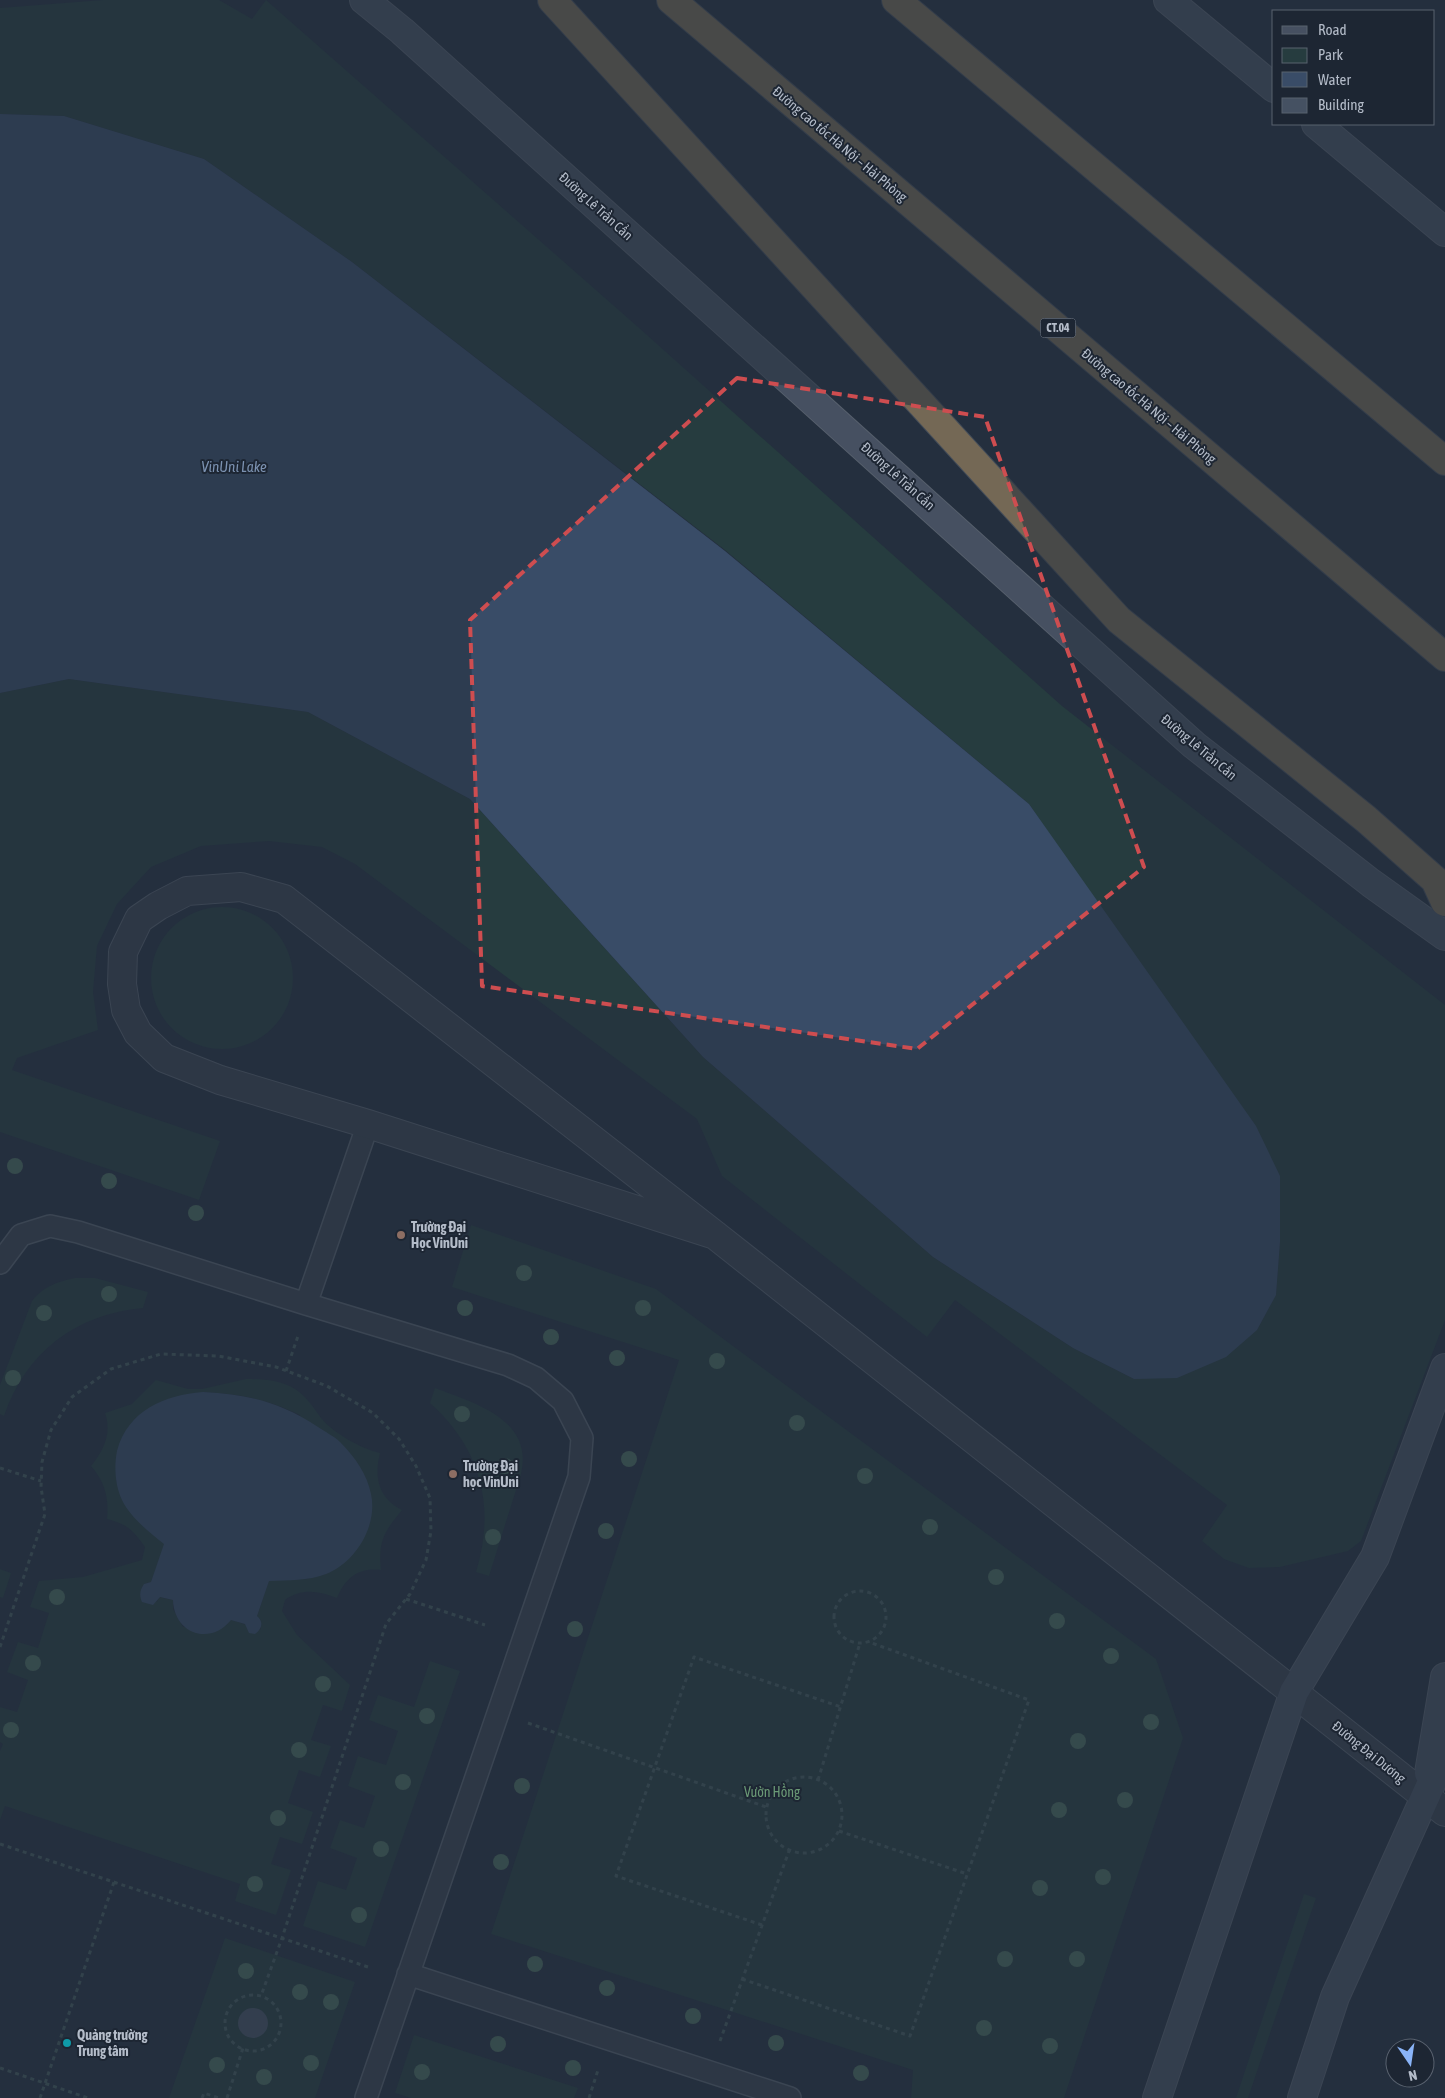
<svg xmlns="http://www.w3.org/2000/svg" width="1445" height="2098" font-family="'Asap Condensed',sans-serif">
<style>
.green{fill:#263c3f;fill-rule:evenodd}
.water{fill:#394c67}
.building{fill:#455162}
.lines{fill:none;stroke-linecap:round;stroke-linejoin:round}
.service-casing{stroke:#565f6c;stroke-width:24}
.minor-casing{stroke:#565f6c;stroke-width:30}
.secondary-casing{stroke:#565f6c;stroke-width:30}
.motorway-casing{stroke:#434c59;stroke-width:30}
.path{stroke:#44595c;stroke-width:3;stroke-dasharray:4 4;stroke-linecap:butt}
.service{stroke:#38414e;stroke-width:21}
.minor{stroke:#38414e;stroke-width:28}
.secondary{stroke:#465061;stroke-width:28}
.motorway{stroke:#746855;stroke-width:28}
.tree{fill:#4b6a5d}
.marked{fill:none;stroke:#ce4d50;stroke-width:4;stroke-dasharray:10 6;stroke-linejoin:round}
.education-dot{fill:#8d6e63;stroke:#1d2633;stroke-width:2}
.culture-dot{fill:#0f9aa8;stroke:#1d2633;stroke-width:2}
.labels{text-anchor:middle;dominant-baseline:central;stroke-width:4;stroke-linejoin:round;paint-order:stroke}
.shield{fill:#1d2633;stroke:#878f9c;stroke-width:1}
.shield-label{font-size:12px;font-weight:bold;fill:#b4bcc9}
.street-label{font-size:14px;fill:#b4bcc9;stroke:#1d2633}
.poi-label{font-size:14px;font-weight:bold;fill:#b4bcc9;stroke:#1d2633;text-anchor:start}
.park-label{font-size:14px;fill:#6b9a76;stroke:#1d2633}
.water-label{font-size:15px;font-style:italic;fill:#7c92b1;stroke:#1d2633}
</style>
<rect width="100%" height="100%" fill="#242f3e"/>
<!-- green -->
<path class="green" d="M103,0H219L252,19L266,0L638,327L1062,706L1445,1005V1320L1361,1541L1348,1551L1280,1567L1249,1568L1224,1559L1202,1541L1227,1505L955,1300L927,1337L722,1176L697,1119L355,864L322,847L269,841L201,846L151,867L117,904L97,946L93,992L98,1030L17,1058L12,1070L220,1141L199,1200L0,1132V693L69,679L308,712L470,799L703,1057L933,1257L1073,1348L1134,1379L1257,1330L1276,1294L1280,1242V1176L1029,804L725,550L352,262L204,159L64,116L0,114V8Z
M151 978a71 71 0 1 1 142 0a71 71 0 1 1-142 0Z
M471,1225L656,1289L1156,1659L1183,1738L1064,2098H911L913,2070L491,1934L679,1360L452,1287Z
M75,1278H95L148,1292L143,1308C76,1314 26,1352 4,1416L0,1414V1385L32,1301C44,1286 57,1282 75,1278Z
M246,1379C263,1379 280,1380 295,1389C307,1397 313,1407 321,1418C333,1433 362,1449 380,1453C374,1477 378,1498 402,1510C384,1532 378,1541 381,1570C359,1567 345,1578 337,1598C319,1591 301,1588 285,1600L282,1611L297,1635L350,1685L342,1711L323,1705L311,1740L331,1746L320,1777L299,1770L288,1803L313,1812L302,1844L280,1837L271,1864L291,1870L276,1915L235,1901L240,1884L5,1806L0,1820V1751L3,1744L0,1742V1707L17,1712L28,1680L7,1672L18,1642L38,1648L49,1613L30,1607L39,1581L83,1577L142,1560L145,1547C133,1530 127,1524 107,1519C109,1498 105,1482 91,1466C104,1450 112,1433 105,1413L132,1404L156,1380L188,1389H202ZM203,1392C240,1394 267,1399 300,1415L325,1574L307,1579L269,1580L257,1616C262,1621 262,1624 260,1630L230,1619L183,1627L173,1609V1600L159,1597L157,1602L144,1584L151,1582L165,1543C139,1525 125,1510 116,1479Z
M435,1388C474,1403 534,1419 521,1474L489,1576L476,1572C496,1506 481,1449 430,1403Z
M0,1569L11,1573L3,1598L0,1597Z
M430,1661L460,1671L365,1947L303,1926L318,1881L346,1890L357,1858L330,1848L340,1820L364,1828L375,1796L348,1786L358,1756L386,1765L398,1731L369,1720L378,1695L414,1707Z
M1304,1894L1316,1898L1248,2098H1236Z
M225,1938L355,1982L315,2098H169Z
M414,2035L578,2088L574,2098H411L395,2093Z"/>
<!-- water -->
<path class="water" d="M0,114L64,116L204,159L352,262L725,551L1029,804L1256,1126L1280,1176V1242L1276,1295L1257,1330L1226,1357L1177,1378L1134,1379L1073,1348L933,1257L703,1057L470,799L308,712L69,679L0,693Z
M203,1392C250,1395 278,1401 318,1427C325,1432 334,1436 340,1442C355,1457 367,1474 371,1494C378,1526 355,1563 326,1574C308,1581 288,1580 269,1581L257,1616C264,1622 262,1629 255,1634L249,1633L245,1624L231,1620C210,1646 174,1634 173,1600L160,1597L153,1605L142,1602C139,1595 140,1590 144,1584L151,1582L164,1544C148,1531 131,1518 122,1500C115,1485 114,1467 117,1451C128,1410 165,1395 203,1392Z"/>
<!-- building -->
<path class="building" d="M238 2023a15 15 0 1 1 30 0a15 15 0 1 1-30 0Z"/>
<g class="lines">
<defs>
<path id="service" d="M0,1263L21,1235L50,1226L78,1232L306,1304L508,1365L536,1378L563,1401L582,1438L579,1477L366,2098
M306,1304L368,1124
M408,1974L790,2098"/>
<path id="minor" d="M715,1235L368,1124L220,1080L164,1058L138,1033L126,1010L122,984L123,952L139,919L158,906L187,891L241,887L284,899L715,1235L1445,1812"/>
<path id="secondary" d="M364,0L402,31L1194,745L1371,883L1445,936
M1168,0L1274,88
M1316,124L1445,232
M1429,1773L1445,1677
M1157,2098L1294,1692L1375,1557L1445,1368
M1302,2098L1335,1997L1445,1753"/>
<path id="motorway" d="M552,0L1119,620L1366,819L1435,880L1445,902
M671,0L1445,657
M896,0L1445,461"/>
</defs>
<!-- service casing -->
<use href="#service" class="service-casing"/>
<!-- minor casing -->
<use href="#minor" class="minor-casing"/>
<!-- secondary casing -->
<use href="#secondary" class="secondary-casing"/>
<!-- motorway casing -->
<use href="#motorway" class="motorway-casing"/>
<!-- path -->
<path class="path" d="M286,1371L298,1336
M0,1468L41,1481
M834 1617a26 26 0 1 1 52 0a26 26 0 1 1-52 0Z
M406,1599L485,1625
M0,1647L45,1514L41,1487L42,1462L51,1430L72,1397L111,1369L161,1354L218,1356L276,1367L327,1386L373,1413L399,1439L416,1466L430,1498L431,1531L426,1560L410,1594L386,1624L282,1938L261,1996
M528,1723L766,1807
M766 1815a38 38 0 1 1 76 0a38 38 0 1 1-76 0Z
M818,1780L860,1643
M839,1831L967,1874
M0,1844L371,1968
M762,1925L616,1876L694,1657L841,1707
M742,1979L910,2036L1029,1700L869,1642
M225 2023a28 28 0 1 1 56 0a28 28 0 1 1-56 0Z
M720,2041L789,1851
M0,2068L88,2098
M40,2098L114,1882
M202,2098L204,2093L219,2098
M227,2098L243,2048
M589,2098L598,2070"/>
<!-- service -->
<use href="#service" class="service"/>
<!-- minor -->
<use href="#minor" class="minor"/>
<!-- secondary -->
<use href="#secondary" class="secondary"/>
<!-- motorway -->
<use href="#motorway" class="motorway"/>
</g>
<!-- trees -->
<g class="tree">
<circle cx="15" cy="1166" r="8"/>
<circle cx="109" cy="1181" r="8"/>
<circle cx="196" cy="1213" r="8"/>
<circle cx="524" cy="1273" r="8"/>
<circle cx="109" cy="1294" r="8"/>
<circle cx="465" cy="1308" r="8"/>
<circle cx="643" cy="1308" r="8"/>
<circle cx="44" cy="1313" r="8"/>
<circle cx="551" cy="1337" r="8"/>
<circle cx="617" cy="1358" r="8"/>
<circle cx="717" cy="1361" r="8"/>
<circle cx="13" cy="1378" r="8"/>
<circle cx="462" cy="1414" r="8"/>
<circle cx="797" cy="1423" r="8"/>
<circle cx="629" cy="1459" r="8"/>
<circle cx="505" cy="1466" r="8"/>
<circle cx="865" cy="1476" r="8"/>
<circle cx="930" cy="1527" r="8"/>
<circle cx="606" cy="1531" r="8"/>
<circle cx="493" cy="1537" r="8"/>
<circle cx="996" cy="1577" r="8"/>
<circle cx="57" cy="1597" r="8"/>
<circle cx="1057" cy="1621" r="8"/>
<circle cx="575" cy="1629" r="8"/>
<circle cx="1111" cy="1656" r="8"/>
<circle cx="33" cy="1663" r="8"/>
<circle cx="323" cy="1684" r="8"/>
<circle cx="427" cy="1716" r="8"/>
<circle cx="1151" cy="1722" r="8"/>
<circle cx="11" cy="1730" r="8"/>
<circle cx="1078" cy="1741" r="8"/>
<circle cx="299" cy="1750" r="8"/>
<circle cx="403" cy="1782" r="8"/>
<circle cx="522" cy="1786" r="8"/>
<circle cx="1125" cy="1800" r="8"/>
<circle cx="1059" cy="1810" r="8"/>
<circle cx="278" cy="1818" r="8"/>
<circle cx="381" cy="1849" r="8"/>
<circle cx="501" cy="1862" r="8"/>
<circle cx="1103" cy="1877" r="8"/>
<circle cx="255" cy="1884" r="8"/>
<circle cx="1040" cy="1888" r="8"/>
<circle cx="359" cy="1915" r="8"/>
<circle cx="1005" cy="1959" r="8"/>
<circle cx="1077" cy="1959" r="8"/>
<circle cx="535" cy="1964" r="8"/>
<circle cx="246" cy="1971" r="8"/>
<circle cx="607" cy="1988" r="8"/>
<circle cx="300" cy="1992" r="8"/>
<circle cx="331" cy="2002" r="8"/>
<circle cx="693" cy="2016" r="8"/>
<circle cx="984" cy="2028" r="8"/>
<circle cx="776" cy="2043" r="8"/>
<circle cx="498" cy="2044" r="8"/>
<circle cx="1050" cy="2046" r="8"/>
<circle cx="311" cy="2063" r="8"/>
<circle cx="217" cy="2065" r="8"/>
<circle cx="573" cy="2068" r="8"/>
<circle cx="422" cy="2072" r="8"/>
<circle cx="861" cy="2073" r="8"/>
<circle cx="264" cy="2077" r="8"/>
</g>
<!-- marked area -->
<path d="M0 0H1445V2098H0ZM737,378L985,417L1144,867L917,1049L482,986L470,620Z" fill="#242f3e" fill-opacity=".55" fill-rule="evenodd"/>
<path class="marked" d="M737,378L985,417L1144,867L917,1049L482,986L470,620Z"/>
<!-- markers -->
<g class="education-dot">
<circle cx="401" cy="1235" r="5"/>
<circle cx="453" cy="1474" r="5"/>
</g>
<circle class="culture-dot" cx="67" cy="2043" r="5"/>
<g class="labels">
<!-- shield labels -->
<rect class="shield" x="1040.5" y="318.5" width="35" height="19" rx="4"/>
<g class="shield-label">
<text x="1058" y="328">CT.04</text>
</g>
<!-- street labels -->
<g class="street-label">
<text transform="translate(840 144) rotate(40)">Đường cao tốc Hà Nội – Hải Phòng</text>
<text transform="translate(596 206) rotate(42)">Đường Lê Trần Cẩn</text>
<text transform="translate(1149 406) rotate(40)">Đường cao tốc Hà Nội – Hải Phòng</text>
<text transform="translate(898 476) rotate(42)">Đường Lê Trần Cẩn</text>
<text transform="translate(1199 747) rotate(40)">Đường Lê Trần Cẩn</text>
<text transform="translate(1369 1752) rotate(39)">Đường Đại Dương</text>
</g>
<!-- poi labels -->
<g class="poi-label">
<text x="411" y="1227">Trường Đại<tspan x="411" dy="16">Học VinUni</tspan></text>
<text x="463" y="1466">Trường Đại<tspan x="463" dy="16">học VinUni</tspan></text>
<text x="77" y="2035">Quảng trường<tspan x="77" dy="16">Trung tâm</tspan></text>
</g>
<!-- park labels -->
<g class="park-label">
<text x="772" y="1792">Vườn Hồng</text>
</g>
<!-- water labels -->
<g class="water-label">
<text x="234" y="466">VinUni Lake</text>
</g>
</g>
<!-- legend -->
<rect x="1272" y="10" width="162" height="115" fill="#1d2633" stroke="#59626f"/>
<rect x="1282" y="26" width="25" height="8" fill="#465061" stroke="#59626f"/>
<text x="1318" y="35" font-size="15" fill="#b4bcc9">Road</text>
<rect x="1282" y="48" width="25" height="15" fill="#263c3f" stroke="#59626f"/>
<text x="1318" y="60" font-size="15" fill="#b4bcc9">Park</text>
<rect x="1282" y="72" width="25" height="15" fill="#394c67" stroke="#59626f"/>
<text x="1318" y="85" font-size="15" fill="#b4bcc9">Water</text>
<rect x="1282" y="98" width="25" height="15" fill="#455162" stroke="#59626f"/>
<text x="1318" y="110" font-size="15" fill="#b4bcc9">Building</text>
<!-- north arrow -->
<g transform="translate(1410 2063) rotate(167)"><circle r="24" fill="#1d2633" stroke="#59626f"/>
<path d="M0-4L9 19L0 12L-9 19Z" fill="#8ab4f8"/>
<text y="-8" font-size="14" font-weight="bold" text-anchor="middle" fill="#b4bcc9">N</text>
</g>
</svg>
